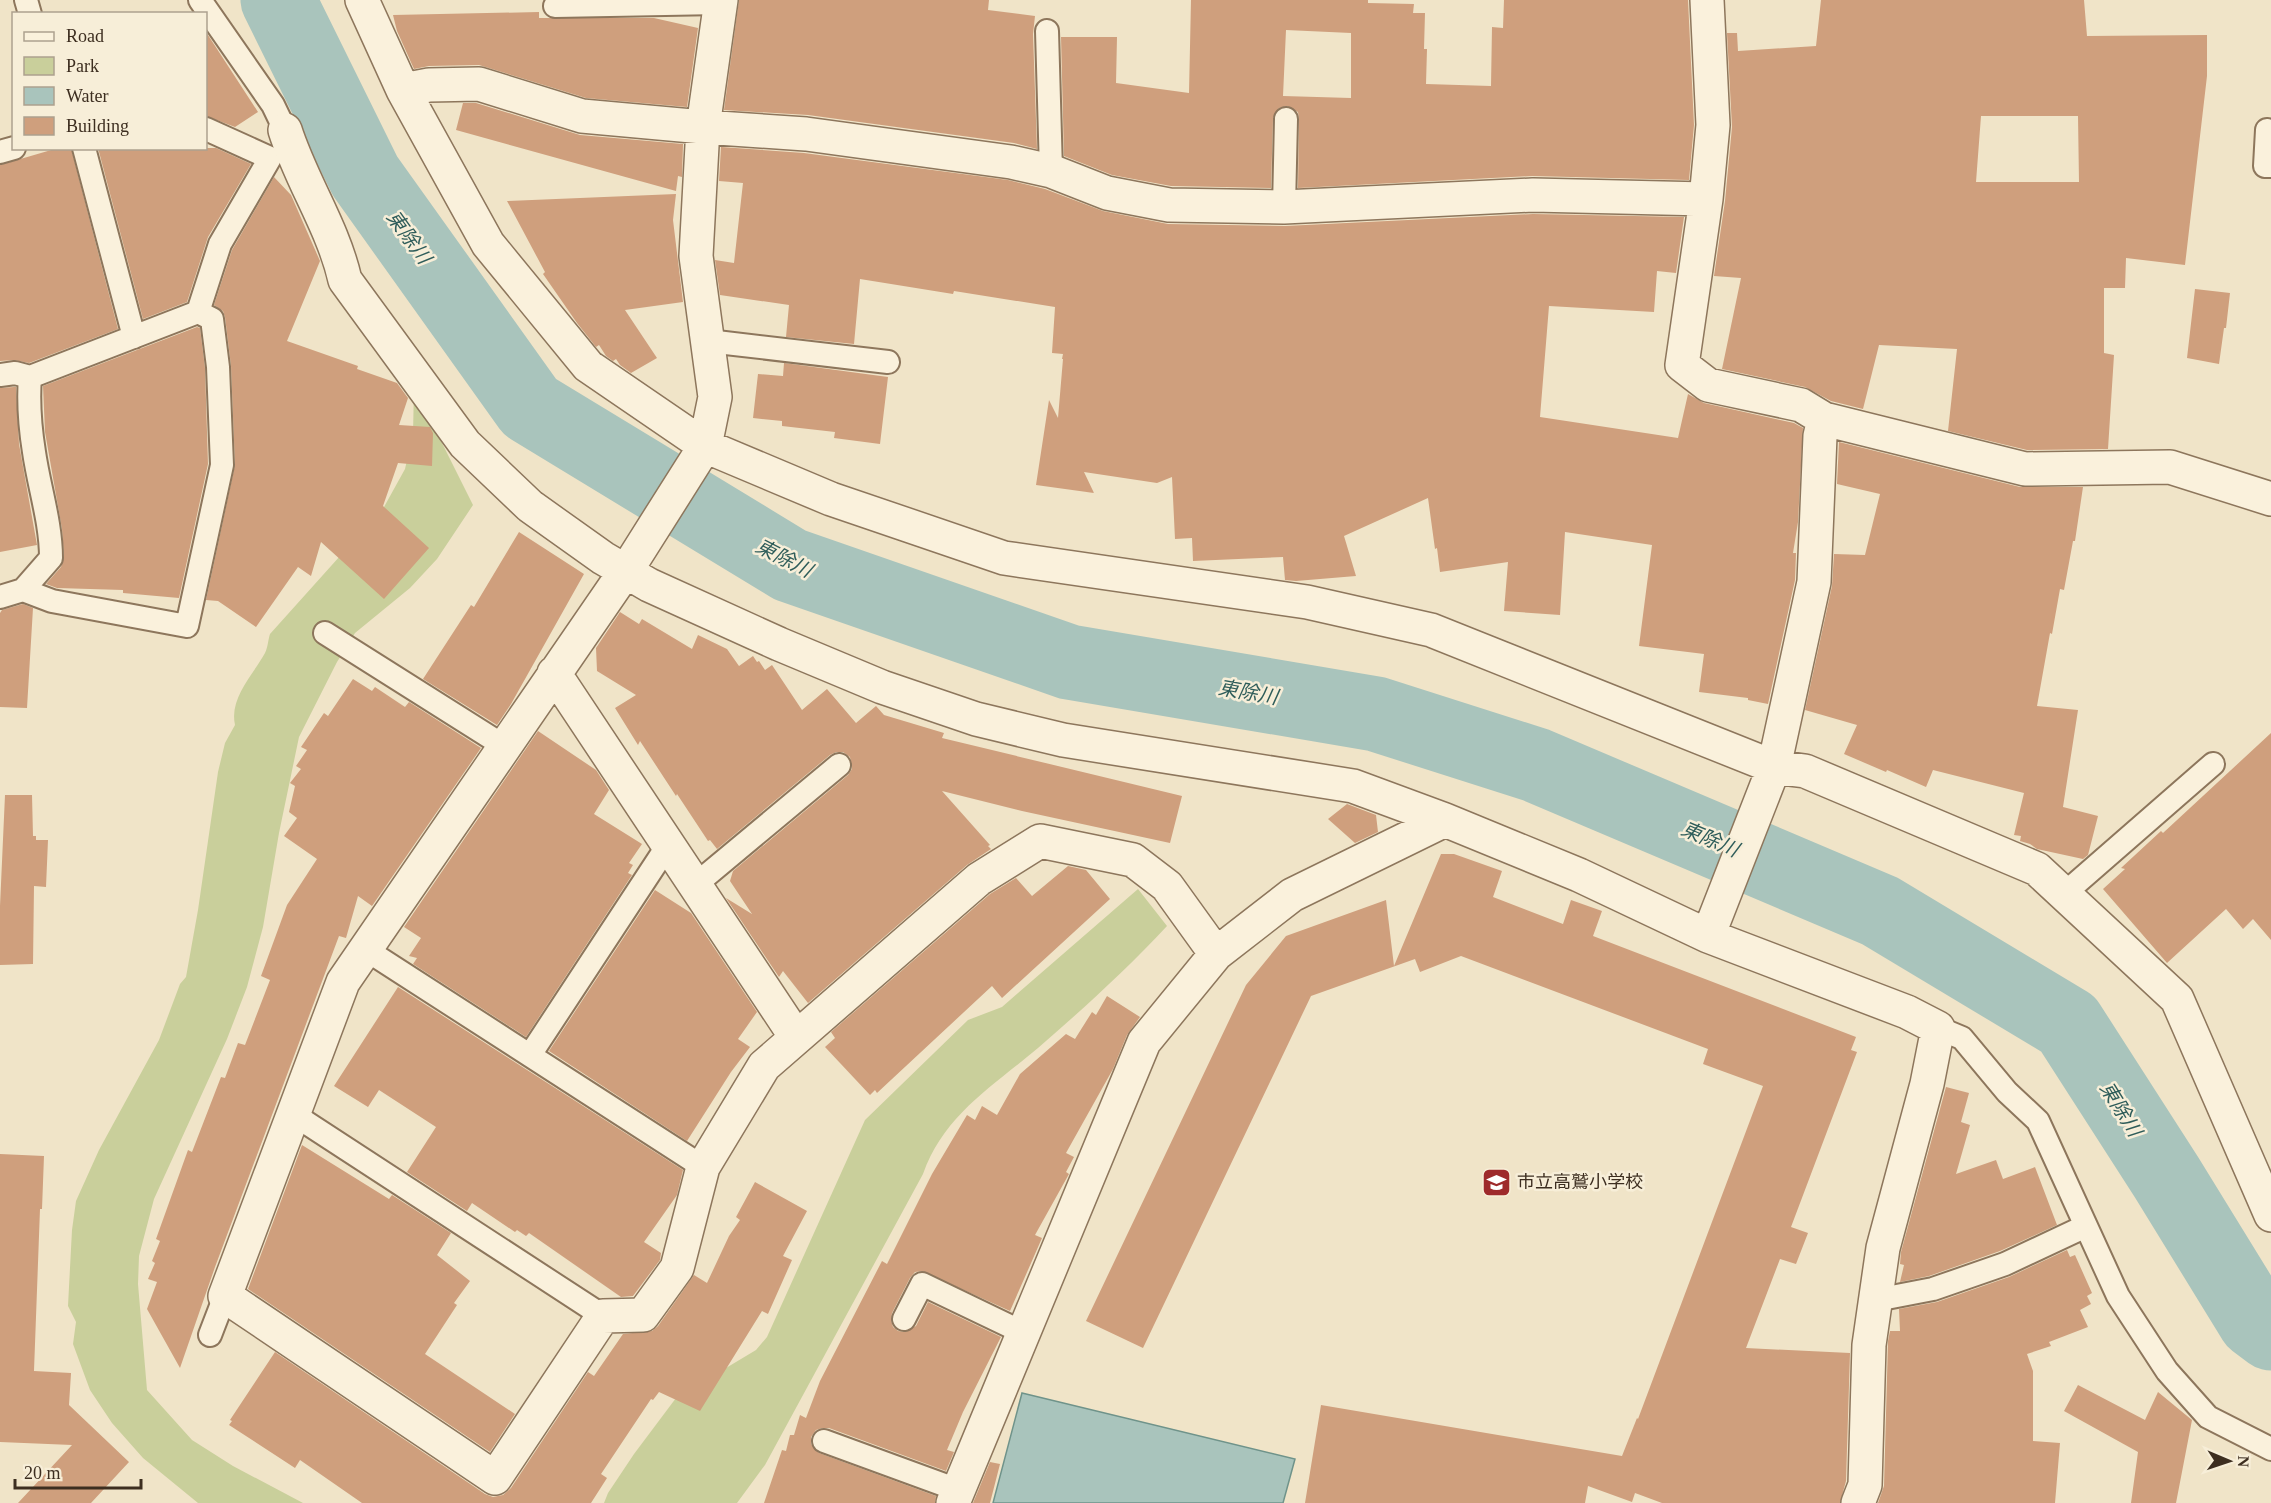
<svg xmlns="http://www.w3.org/2000/svg" width="2271" height="1503" font-family="'Times New Roman','Noto Sans JP',serif">
<style>
.green{fill:#c9cf9b}
.water{fill:#a9c4bc;stroke:#6f938a;stroke-width:1.5}
.lines{fill:none;stroke-linecap:round;stroke-linejoin:round}
.river{stroke:#a9c4bc;stroke-width:75}
.building{fill:#cf9f7d;fill-rule:evenodd}
.lane-casing{stroke:#8d765c;stroke-width:26}
.street-casing{stroke:#8d765c;stroke-width:36}
.lane{stroke:#faf1dc;stroke-width:22}
.street{stroke:#faf1dc;stroke-width:33}
.labels{text-anchor:middle;dominant-baseline:central;stroke-width:5;stroke-linejoin:round;paint-order:stroke}
.poi-label{font-size:18px;fill:#3d2e20;stroke:#f7eed8;text-anchor:start}
.water-label{font-size:20px;font-style:italic;fill:#2f5d5a;stroke:#f7eed8}
</style>
<rect width="100%" height="100%" fill="#f0e4c8"/>
<!-- green -->
<path class="green" d="M414,387L473,505L437,559L410,588L355,633L337,662L299,737L279,833L263,927L247,987L227,1039L154,1199L139,1256L138,1284L147,1390L192,1440L233,1466L303,1503H198L143,1458L112,1423L90,1390L73,1344L76,1322L68,1306L72,1230L76,1201L99,1150L159,1040L180,984L186,977L198,910L218,772L225,743L235,725C229,698 253,675 265,653C268,647 268,640 270,634L384,507L405,469L413,434Z
M1138,889L1167,926C1127,969 1083,1009 1038,1048C992,1087 944,1115 923,1174L765,1465L737,1503H604L608,1493L634,1454L676,1398L756,1350L767,1337L865,1120L968,1020L1002,1007Z"/>
<!-- water -->
<path class="water" d="M1022,1393L1295,1459L1283,1503H993Z"/>
<g class="lines">
<!-- river -->
<path class="river" d="M278,0L365,176L530,407L790,565L1069,662L1376,714L1536,765L1880,911L2068,1024L2167,1178L2255,1321L2271,1333"/>
</g>
<!-- building -->
<path class="building" d="M739,0H989L988,10L1035,16L1033,34L1037,149L1014,143L808,115L724,110Z
M1191,0H1368V3L1414,4L1413,13H1425L1424,49H1427L1426,84L1491,86L1492,27L1503,28L1504,0H1688L1694,125L1689,180L1532,176L1298,188L1299,119L1298,112L1287,106L1279,108L1273,118L1271,188L1171,186L1112,175L1064,156L1061,37H1117L1116,83L1189,93ZM1286,30L1351,33V98L1283,96Z
M1821,0H2084L2087,36L2207,35V76L2185,265L2126,258L2125,288H2104V353L2114,355L2108,449L2027,450L1948,431L1957,349L1879,345L1863,409L1831,401L1805,387L1722,369L1741,278L1714,276L1725,201L1732,127L1727,33H1737L1738,51L1816,46ZM1981,116H2078L2079,182H1976Z
M539,12V18H654L698,28L687,107L586,98L479,65L429,66L414,69L397,31L393,15Z
M206,32L258,112L235,127L206,116Z
M463,103H476L580,135L683,144L682,177L678,176L676,191L456,130Z
M721,147L804,153L1008,180L1045,189L1103,211L1168,224L1285,226L1533,214L1684,217L1676,273L1657,271L1654,312L1549,306L1540,417L1678,438L1688,394L1704,403L1794,423L1803,428L1798,522L1793,553H1796L1795,580L1768,704L1748,700V698L1699,692L1704,654L1639,646L1652,545L1565,532L1560,615L1504,611L1508,562L1440,572L1437,548L1435,549L1428,498L1344,536L1356,576L1296,581L1285,580L1283,557L1193,561L1192,538L1175,539L1172,477L1157,483L1084,472L1094,493L1036,485L1049,400L1058,418L1063,359H1062L1063,354L1052,353L1055,307L954,291L953,294L860,279L854,344L786,337L789,305L720,295L715,260L734,263L743,183L719,181Z
M58,148H71L118,329L29,363L14,360L0,361V165Z
M98,148H216L251,164L208,237L187,302L143,319Z
M274,177L291,195L320,261L287,341L358,366L357,369L397,383L408,398L399,425L430,427L433,433L432,466L398,463L383,506L429,548L384,599L321,542L311,576L298,567L256,627L218,601L206,600L235,465L231,366L225,317L223,311L214,305L232,250Z
M676,194L673,220L683,302L625,310L657,358L631,373L620,365L616,359L613,361L606,356L599,345L596,347L577,323L543,274L545,272L507,201Z
M2195,289L2230,293L2226,328H2224L2219,364L2187,358Z
M197,327L200,328L205,368L208,464L179,598L123,593V590L57,588L46,584L61,567L64,557L62,529L45,432L43,386Z
M784,363L888,377L880,444L834,438L835,432L782,426V421L753,418L758,374L783,376Z
M14,387H16L19,444L37,545L0,552V388Z
M1839,442L2020,487H2083L2075,541H2073L2064,590L2060,589L2052,634L2050,633L2037,706L2078,710L2063,807L2098,816L2088,855L2083,859L2037,849L2030,844L2020,841L2021,836L2014,835L2024,793L1933,770L1926,787L1887,770L1886,772L1844,754L1857,725L1805,710L1832,586L1834,554L1865,555L1880,494L1837,484Z
M519,532L584,574L511,704L497,725L423,679L471,605L474,607Z
M23,604L33,608L27,708L0,707V613L2,610Z
M620,612L639,624L642,619L692,649L698,635L727,649L739,666L753,656L757,662L759,661L765,670L772,665L802,710L827,689L856,723L876,706L884,715L944,733L942,738L1182,796L1170,843L1022,811L942,791L990,845L988,846L991,849L967,865L808,1003L783,971L779,977L726,898L752,914L730,881L733,871L848,775L852,769L850,757L843,752H836L830,755L717,849L710,840L708,841L677,794L676,796L640,741L638,745L615,708L636,695L597,671L596,648Z
M353,679L372,691L375,687L405,707L409,702L481,748L372,906L358,896L346,938L339,936L215,1267L180,1368L147,1309L157,1282L148,1279L155,1263L152,1261L160,1241L156,1239L188,1150L192,1152L221,1077L225,1078L238,1043L245,1045L270,980L261,976L287,905L317,859L284,836L297,818L289,812L295,786L290,783L301,769L296,766L307,750L301,747L324,713L328,716Z
M538,731L596,770L609,790L594,814L642,844L629,863L633,865L628,873L632,875L526,1037L413,964L417,958L409,956L421,938L404,927Z
M2271,733V940L2253,919L2243,929L2226,909L2167,963L2103,889L2125,869L2121,868L2161,831L2163,833Z
M5,795H32L33,836H36V840H48L46,887L34,886L33,964L0,965V906Z
M1347,804L1376,815L1378,832L1355,843L1328,819Z
M1441,854H1454L1502,871L1493,897L1563,924L1571,900L1602,911L1593,936L1856,1037L1851,1050L1857,1052L1791,1227L1808,1233L1796,1264L1780,1259L1746,1348L1850,1353L1846,1481L1840,1503H1662L1635,1493L1632,1502L1588,1486L1585,1503H1305L1321,1405L1622,1456L1637,1418L1638,1419L1763,1086L1703,1064L1708,1049L1461,956L1420,972L1415,959L1311,996L1143,1348L1086,1321L1246,985L1286,936L1386,900L1394,966Z
M1068,866L1086,870L1110,899L1002,998L992,986L877,1093L875,1090L870,1095L825,1047L835,1038L831,1032L990,894L1016,878L1032,896Z
M655,890L691,913L757,1012L738,1039L750,1047L731,1072L687,1141L549,1051Z
M398,987L683,1170L677,1195L644,1242L661,1253L660,1260L633,1296L621,1297L529,1233L526,1236L517,1230L515,1232L472,1203L467,1211L407,1172L436,1127L379,1090L368,1107L334,1086Z
M1107,996L1140,1017L1127,1035L1113,1069L1066,1153L1074,1157L1066,1172L1069,1174L1035,1235L1042,1238L1010,1311L922,1271L915,1272L910,1278L892,1313L891,1320L893,1327L898,1331L905,1332L916,1326L928,1302L1001,1337L963,1412L947,1450L954,1452L946,1471L829,1428H822L816,1430L811,1437V1444L819,1453L936,1496L935,1503H764L782,1450L786,1451L790,1435H794L800,1415L806,1418L820,1381L882,1261L887,1264L932,1174L967,1115L975,1120L982,1106L997,1115L1020,1074L1066,1034L1075,1039L1092,1012L1096,1015Z
M1946,1087L1969,1093L1961,1122L1970,1125L1956,1174L1996,1160L2003,1179L2035,1167L2057,1225L2000,1251L1929,1276L1900,1282L1904,1265L1900,1264L1901,1252Z
M302,1145L389,1199L392,1195L451,1233L437,1255L470,1281L454,1303L457,1305L425,1354L515,1414L490,1452L248,1289Z
M0,1154L44,1156L42,1209H40L34,1371L71,1373L69,1405L129,1462L91,1503H18L72,1445L0,1442Z
M755,1182L807,1211L783,1256L792,1260L768,1314L762,1311L700,1411L659,1392L653,1400L651,1399L601,1474L607,1478L591,1503H362L300,1460L295,1468L229,1425L232,1421L230,1420L275,1352L485,1494L493,1497L503,1495L511,1488L588,1372L594,1376L623,1334L652,1331L658,1326L694,1275L707,1283L729,1236L740,1220L736,1217Z
M2067,1250L2070,1257L2075,1255L2092,1293L2087,1296L2091,1304L2080,1310L2088,1327L2049,1342L2051,1346L2027,1354L2033,1371V1441L2060,1443L2055,1503H1878L1884,1486L1888,1341L1890,1331H1900L1899,1309L1937,1302L2009,1277Z
M2078,1385L2145,1420L2158,1392L2192,1420L2176,1503H2131L2138,1452L2064,1411Z
M990,1462L1000,1464L990,1503H973Z"/>
<g class="lines">
<defs>
<path id="lane" d="M26,0L30,14
M200,0L273,105L285,130
M555,6L720,3
M1047,31L1051,171
M2267,130L2265,166H2271
M84,148L134,337
M0,152L14,148
M1284,207L1286,119
M708,341L888,362
M0,375L15,373L30,377L198,312L220,244L270,158L206,129
M23,590L52,601L187,626L222,465L218,367L212,319L198,312
M0,597L23,590L51,558C51,522 39,487 34,452C30,427 28,402 30,377
M325,633L504,746
M695,885L839,765
M2065,893L2213,764
M365,949L703,1167
M1938,1028L1962,1038L2007,1092L2038,1121L2118,1296L2167,1371L2208,1417L2271,1449
M530,1055L668,845
M293,1114L603,1316
M1876,1300L1933,1289L2005,1264L2086,1226
M904,1319L922,1284L1024,1333
M210,1335L225,1296
M824,1441L958,1490"/>
<path id="street" d="M362,0L403,90L488,244L588,366L705,446L831,499L1004,558L1307,602L1431,630L1774,767L1805,771L2037,869L2177,999L2271,1215
M721,0L703,127L696,256L715,397L705,446L633,560L343,982L225,1296L495,1478L603,1316L643,1315L677,1268L703,1167L764,1066L979,879L1040,841L1133,860L1167,886L1216,954
M1707,0L1713,125L1706,199L1682,365L1708,385L1801,405L1824,419L2025,469L2170,467L2271,499
M403,90L429,85L479,84L582,116L703,127L806,134L1011,162L1051,171L1107,193L1169,205L1284,207L1533,195L1706,199
M285,130C301,181 333,227 345,280L465,444L530,506L603,558L649,585L779,644L882,687L976,719L1063,740L1353,786L1445,820
M554,673L796,1037
M1708,936L1774,767L1814,582L1820,436L1824,419
M953,1503L1144,1042L1216,954L1292,895L1445,820L1579,875L1708,936L1907,1012L1938,1028L1927,1084L1883,1248L1869,1345L1865,1485L1858,1503"/>
</defs>
<!-- lane casing -->
<use href="#lane" class="lane-casing"/>
<!-- street casing -->
<use href="#street" class="street-casing"/>
<!-- lane -->
<use href="#lane" class="lane"/>
<!-- street -->
<use href="#street" class="street"/>
</g>
<!-- icons -->
<defs>
<symbol id="school-square" viewBox="-11 -11 22 22"><rect x="-9" y="-9" width="18" height="18" rx="4" fill="#9e2a2b" stroke="#f7eed8"/><path d="M0-5L7-2L0 1L-7-2ZM-4 1L0 2.5L4 1V4Q0 6-4 4Z" fill="#fff"/></symbol>
</defs>
<g fill-rule="evenodd">
<use href="#school-square" x="1480" y="1166" width="33" height="33"/>
</g>
<g class="labels">
<!-- poi labels -->
<g class="poi-label">
<text x="1517" y="1182">市立高鷲小学校</text>
</g>
<!-- water labels -->
<g class="water-label">
<text transform="translate(409 237) rotate(54)">東除川</text>
<text transform="translate(784 558) rotate(27)">東除川</text>
<text transform="translate(1248 692) rotate(10)">東除川</text>
<text transform="translate(1710 839) rotate(23)">東除川</text>
<text transform="translate(2121 1109) rotate(58)">東除川</text>
</g>
</g>
<!-- legend -->
<rect x="12" y="12" width="195" height="138" fill="#f7eed8" stroke="#ada18e" stroke-width="1.5"/>
<rect x="24" y="32" width="30" height="9" fill="#faf1dc" stroke="#ada18e" stroke-width="1.5"/>
<text x="66" y="42" font-size="18" fill="#3d2e20">Road</text>
<rect x="24" y="57" width="30" height="18" fill="#c9cf9b" stroke="#ada18e" stroke-width="1.5"/>
<text x="66" y="72" font-size="18" fill="#3d2e20">Park</text>
<rect x="24" y="87" width="30" height="18" fill="#a9c4bc" stroke="#ada18e" stroke-width="1.5"/>
<text x="66" y="102" font-size="18" fill="#3d2e20">Water</text>
<rect x="24" y="117" width="30" height="18" fill="#cf9f7d" stroke="#ada18e" stroke-width="1.5"/>
<text x="66" y="132" font-size="18" fill="#3d2e20">Building</text>
<!-- north arrow -->
<g transform="translate(2229 1461) rotate(92)" stroke="#f7eed8" stroke-width="4.5" paint-order="stroke">
<path d="M0-4.5L10 22L0 15L-10 22Z" fill="#3d2e20"/>
<text y="-9" font-size="16" font-weight="bold" text-anchor="middle" fill="#3d2e20">N</text>
</g>
<!-- scale -->
<path d="M15 1479v9h126v-9" fill="none" stroke="#3d2e20" stroke-width="3"/>
<text x="24" y="1479" font-size="18" fill="#3d2e20" stroke="#f7eed8" stroke-width="4.5" paint-order="stroke">20 m</text>
</svg>
